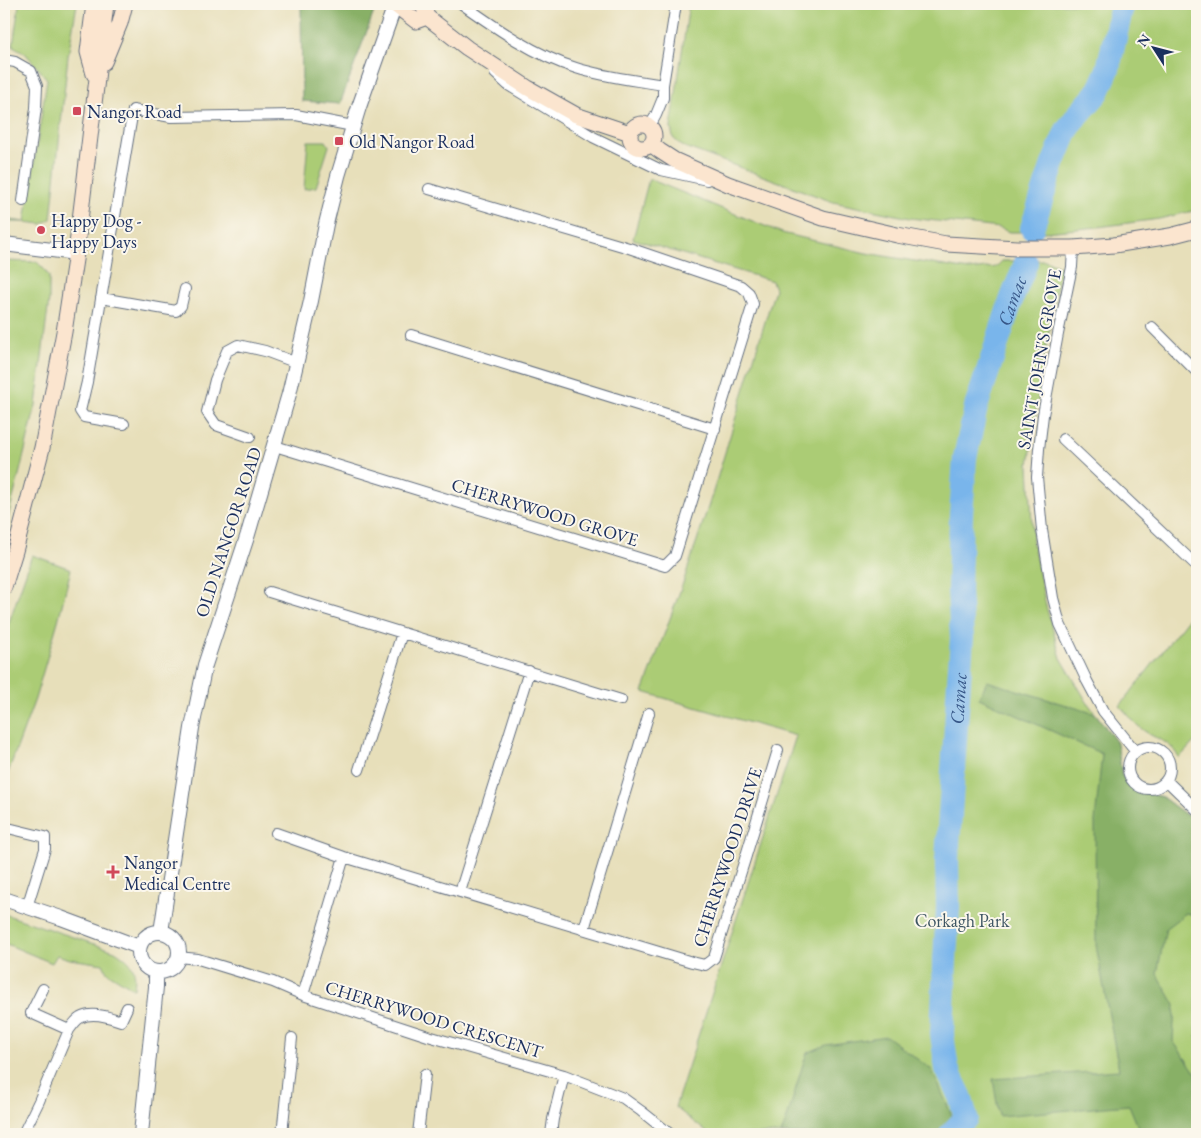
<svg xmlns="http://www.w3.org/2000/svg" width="1201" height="1138" font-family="'EB Garamond',serif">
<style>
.green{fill:#abcc74;stroke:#637e69}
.forest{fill:#88b066;stroke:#527062}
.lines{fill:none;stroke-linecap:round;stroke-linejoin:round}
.river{stroke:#79b5eb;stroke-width:24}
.minor-casing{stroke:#626d7e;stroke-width:12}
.tertiary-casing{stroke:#626d7e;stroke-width:16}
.secondary-casing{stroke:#626d7e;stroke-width:17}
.minor{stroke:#fff;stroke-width:10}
.tertiary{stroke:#fff;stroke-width:14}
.secondary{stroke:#fbe5cf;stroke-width:15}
.poi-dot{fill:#d1495b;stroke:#fbf7ec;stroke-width:2}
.labels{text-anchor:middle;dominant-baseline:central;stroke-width:4;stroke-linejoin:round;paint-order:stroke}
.poi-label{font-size:18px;fill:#1b2f5e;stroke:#fbf7ec;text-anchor:start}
.street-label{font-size:18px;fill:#1b2f5e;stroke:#fbf7ec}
.park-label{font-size:18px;fill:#3f5664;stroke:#fbf7ec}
.water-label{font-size:19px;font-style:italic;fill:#375788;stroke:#fbf7ec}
</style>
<rect width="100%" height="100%" fill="#fbf7ec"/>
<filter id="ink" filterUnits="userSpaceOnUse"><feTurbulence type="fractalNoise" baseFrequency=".02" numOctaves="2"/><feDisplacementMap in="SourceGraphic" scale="10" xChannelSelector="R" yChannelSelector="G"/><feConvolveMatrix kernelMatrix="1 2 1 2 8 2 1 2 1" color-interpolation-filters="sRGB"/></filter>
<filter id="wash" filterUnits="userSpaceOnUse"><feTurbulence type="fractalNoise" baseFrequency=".0096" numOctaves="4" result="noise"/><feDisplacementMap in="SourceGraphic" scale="20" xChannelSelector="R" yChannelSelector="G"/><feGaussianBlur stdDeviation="1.12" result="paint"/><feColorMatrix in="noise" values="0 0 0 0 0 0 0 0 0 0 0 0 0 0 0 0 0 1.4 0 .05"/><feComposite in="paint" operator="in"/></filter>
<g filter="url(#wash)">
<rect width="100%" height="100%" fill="#e7dfba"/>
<!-- green -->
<path class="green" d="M19,4H77L68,56L51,219L42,224L25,222H4V219L25,222L47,79L25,53L13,46Z
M689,4H1197V210L1159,219L1098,227L1045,232H1009L1000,228L910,218L833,202L682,146L673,138L671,127Z
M308,141H326L329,146L316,187L304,189Z
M649,179L782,233L866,253L969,270L996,267L1002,261L1045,260L1060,266V270L1043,364L1029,465L1033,544L1046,606L1061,658L1087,702L1117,743L1122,776L1147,793L1162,797L1197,823V1134H709L675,1107L796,736L643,692L683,583L712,495L775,289L772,281L633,239Z
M4,261L37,262L43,268L49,276V300L36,405L19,475L4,533Z
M32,555L71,569L58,621L35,699L6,778L4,777V637Z
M1197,607V739L1179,758C1169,740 1161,742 1146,732C1136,726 1128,714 1120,706Z
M4,914L115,951C132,962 137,968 134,989L107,972L103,964L70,959L57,955L52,963L4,943Z"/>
<!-- forest -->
<path class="forest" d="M301,4H368L375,9L340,104L302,101Z
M987,681L1096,714L1117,743L1122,776L1147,793L1162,797L1197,823V916L1186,913L1166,928L1157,974L1175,1005L1173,1041L1195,1072L1197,1073V1134H1141L1129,1105L999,1116L993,1079L1119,1070L1096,945L1095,821L1102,754L979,698Z
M886,1036L932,1070L952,1116L954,1134H781C792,1108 797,1079 807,1053L826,1045Z"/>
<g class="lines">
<!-- river -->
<g class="river">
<path d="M1032,228L1053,164L1067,130L1078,115L1098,92L1108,69L1121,10L1124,4"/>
<path id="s1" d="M951,1134L966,1118L960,1096L947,1069L942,1034L945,959L948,907L947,859L962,638L959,590L961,515L965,458L976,407L1012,298L1026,263"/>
</g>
</g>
</g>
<g filter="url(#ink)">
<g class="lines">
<defs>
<path id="minor" d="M462,4C496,28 536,56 576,68C604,77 634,80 663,85
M4,60L15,62L31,71L37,86L36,108L23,201
M495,73L508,85L593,137L661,170L707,180
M650,126L656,115L663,98V85L676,4
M1073,248L1072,267L1058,334L1043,415L1039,449L1037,477L1042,530L1053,598L1060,624L1087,681L1103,711L1136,752
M101,298L176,311L181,306L185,289
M1152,327L1197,372
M411,335L715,429
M124,424L84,417L80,411L87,382L133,110L171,117L296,115L353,126
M250,437L216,425L207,412L215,380L227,351L238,345L265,351L297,363
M1063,439L1197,566
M275,446L665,566L675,556L753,304L749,293L741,286L629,248L429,189
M269,592L621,700
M1128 768a21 21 0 1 1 42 0a21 21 0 1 1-42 0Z
M359,770L402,633
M1166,780L1197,810
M4,827L45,837V849L27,907
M276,833L344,857L692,962L705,965L714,958L745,859L778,750
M460,892L529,671
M584,929L649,713
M178,957L198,959L273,982L303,995L428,1036L564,1075L623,1098L641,1111L670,1134
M303,995L344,857
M69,1030C72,1026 76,1020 80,1018C92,1011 110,1017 121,1021L127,1008
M23,1134L39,1101L69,1030L31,1013L43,989
M282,1134L292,1038
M418,1134L425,1074
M551,1134L553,1119L564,1075"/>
<path id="tertiary" d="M4,244L76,253
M4,899L61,918L139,947
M161,932L192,728L205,665L248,534L289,394L311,301L326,224L338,176L359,107L395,5
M139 952a20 20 0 1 1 40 0a20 20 0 1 1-40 0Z
M141,1134L156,987V972"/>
<path id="secondary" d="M394,4L416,21L427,17
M420,4L424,7L427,17L467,48L528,88L576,115L630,133
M104,62L120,23L125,4
M94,74L88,52L94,4
M630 136a12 12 0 1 1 24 0a12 12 0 1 1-24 0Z
M651,144L660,151L674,160L728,184L823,218L897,235L946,244L1017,248H1073L1114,245L1170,236L1197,229
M4,587L15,551L42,448L64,332L76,253L106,4"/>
</defs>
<!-- minor casing -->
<use href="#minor" class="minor-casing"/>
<!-- tertiary casing -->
<use href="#tertiary" class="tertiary-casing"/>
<!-- secondary casing -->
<use href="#secondary" class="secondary-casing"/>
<!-- minor -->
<use href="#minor" class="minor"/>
<!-- tertiary -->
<use href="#tertiary" class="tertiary"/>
<!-- secondary -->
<use href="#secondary" class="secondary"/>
</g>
</g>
<!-- markers -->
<g class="poi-dot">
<rect x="72" y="106" width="10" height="10" rx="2.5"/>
<rect x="334" y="136" width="10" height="10" rx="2.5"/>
<circle cx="41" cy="230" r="5"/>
<path d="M110.5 864.5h5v5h5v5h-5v5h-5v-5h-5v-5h5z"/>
</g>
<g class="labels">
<!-- poi labels -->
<g class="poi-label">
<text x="87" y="111">Nangor Road</text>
<text x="349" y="141">Old Nangor Road</text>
<text x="51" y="220">Happy Dog -<tspan x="51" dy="21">Happy Days</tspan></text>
<text x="124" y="862">Nangor<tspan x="124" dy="21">Medical Centre</tspan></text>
</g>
<!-- street labels -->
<g class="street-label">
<text transform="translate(1039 359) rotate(-80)">SAINT JOHN'S GROVE</text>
<text transform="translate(545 512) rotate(17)">CHERRYWOOD GROVE</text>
<text transform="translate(228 532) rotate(-72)">OLD NANGOR ROAD</text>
<text transform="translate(727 857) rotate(-72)">CHERRYWOOD DRIVE</text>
<text transform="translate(434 1019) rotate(17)">CHERRYWOOD CRESCENT</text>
</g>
<!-- park labels -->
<g class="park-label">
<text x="962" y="920">Corkagh Park</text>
</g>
<!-- water labels -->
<g class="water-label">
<text stroke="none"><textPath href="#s1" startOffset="851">Camac</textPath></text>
<text stroke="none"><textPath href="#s1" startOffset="446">Camac</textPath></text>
</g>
</g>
<!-- margin -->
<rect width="1201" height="1138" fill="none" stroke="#fbf7ec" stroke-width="20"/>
<!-- north arrow -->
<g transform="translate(1154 48) rotate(306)" stroke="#fbf7ec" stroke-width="4" paint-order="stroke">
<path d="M0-4L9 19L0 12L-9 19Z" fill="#1b2f5e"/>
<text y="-8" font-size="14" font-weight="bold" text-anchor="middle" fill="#1b2f5e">N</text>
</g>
</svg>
